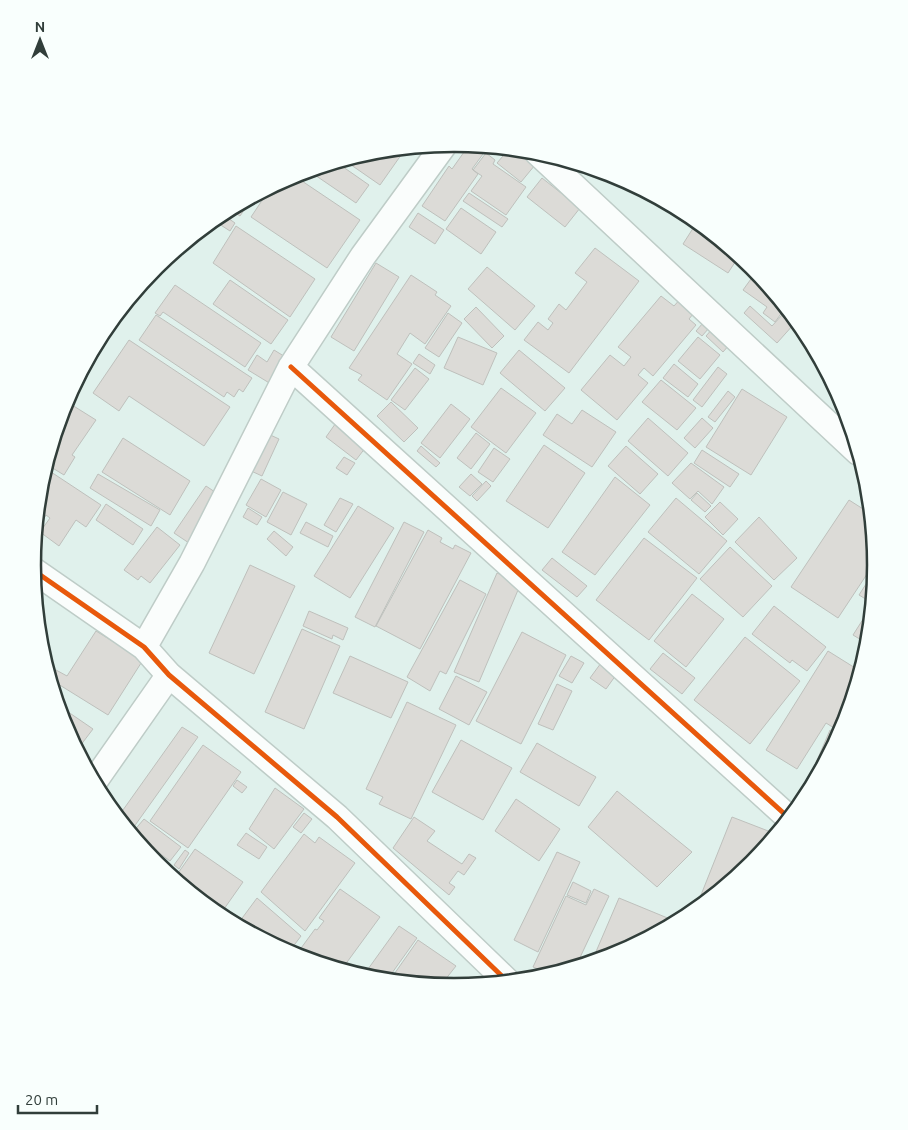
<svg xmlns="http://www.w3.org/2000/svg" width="908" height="1130" font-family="Ubuntu,sans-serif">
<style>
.building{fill:#dcdbd7;stroke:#bec0bc}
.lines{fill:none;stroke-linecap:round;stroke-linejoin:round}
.minor-casing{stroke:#beccc7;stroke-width:28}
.minor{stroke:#fafdfc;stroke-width:25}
.cycleway-casing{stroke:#f9fffd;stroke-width:8}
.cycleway{stroke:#e8590c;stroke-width:5}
.rim{fill:none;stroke:#313e3a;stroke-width:2.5}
</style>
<rect width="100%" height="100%" fill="#e0f1ec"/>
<!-- building -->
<path class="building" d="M469,145L483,154L472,169L478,174L445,221L422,206L449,166L452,169Z
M406,148L380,185L344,160L372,152Z
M509,149H515L535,165L521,182L497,163Z
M486,153L495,160L493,164L526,187L506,215L471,191L482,176L473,170Z
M336,162L369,185L356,203L309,171Z
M293,175L360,220L327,268L251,217L271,187Z
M542,178L580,208L565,227L527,197Z
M469,193L508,219L502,227L463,201Z
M253,197L240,216L230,209Z
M461,208L496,232L481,254L446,229Z
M418,213L444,230L435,244L409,227Z
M222,214L235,223L230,231L213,220Z
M697,222L739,256L728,273L683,244Z
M236,226L315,279L290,317L213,263Z
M595,248L639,281L569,373L524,340L538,322L548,330L553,323L548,319L559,304L566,310L587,282L575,273Z
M376,263L399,277L354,351L331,337Z
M487,267L535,306L515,330L468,289Z
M756,272L790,313L788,315L783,311L775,322L763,313L767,307L743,290Z
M411,275L437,292L435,295L451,306L425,344L410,333L397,354L412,364L387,400L358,380L362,375L349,368Z
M230,280L288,320L271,344L213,304Z
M175,285L261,343L245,367L163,312L160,316L155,313Z
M661,296L674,306L682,297L697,309L689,319L696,325L653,376L644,368L638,375L648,383L617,420L581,390L610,355L624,366L631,357L618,347Z
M750,306L772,326L783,314L794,324L777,343L744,313Z
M476,307L504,336L492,348L464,319Z
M448,313L462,323L439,357L425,348Z
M156,315L252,378L243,392L239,389L234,397L227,392L224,397L139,340Z
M703,323L709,328L702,336L696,331Z
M713,328L730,344L723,352L706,336Z
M458,337L497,353L483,385L444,368Z
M698,337L720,355L700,379L678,361Z
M129,340L230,407L204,446L129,396L119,411L93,393Z
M274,350L287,358L271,384L248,370L257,355L267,362Z
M519,350L565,388L545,411L500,373Z
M419,354L435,365L430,374L413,363Z
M674,364L698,384L688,397L663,378Z
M718,367L727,374L702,407L693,400Z
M415,368L429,379L405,410L391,400Z
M661,380L696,408L677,430L642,402Z
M501,388L536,413L506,453L471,427Z
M742,389L787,417L751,475L706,447Z
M728,391L735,397L715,422L708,417Z
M391,402L418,428L404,442L377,416Z
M451,404L470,419L440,458L421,443Z
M72,405L96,420L72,455L75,457L64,475L46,464L59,423Z
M582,410L616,432L592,467L543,435L557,414L572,424Z
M648,418L688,453L668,476L628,441Z
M702,418L713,428L695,448L684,438Z
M338,420L369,443L356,460L326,437Z
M266,433L279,439L262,476L249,470Z
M476,433L490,444L471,469L457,458Z
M123,438L190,481L170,515L102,472Z
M544,445L585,473L548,528L506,501Z
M421,446L440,463L436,467L417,451Z
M626,446L658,474L640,494L608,466Z
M494,448L510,459L493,482L478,472Z
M702,450L739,474L730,487L694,463Z
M344,457L355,463L347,475L336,468Z
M691,463L724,487L712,504L698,491L690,499L672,483Z
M45,468L101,505L86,527L76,520L59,546L40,532L50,518L46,515L36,531L41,482Z
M98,474L160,510L151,526L90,488Z
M471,474L482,484L470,496L459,487Z
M615,477L650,505L595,575L562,552Z
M261,479L281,490L266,517L246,505Z
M486,481L491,486L477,501L472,496Z
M206,486L221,496L189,543L174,533Z
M283,492L307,504L291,535L267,522Z
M697,493L711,506L705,512L691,500Z
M340,498L353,504L336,532L324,525Z
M676,498L727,541L699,574L648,532Z
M849,500L871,514L875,562L838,618L791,587Z
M720,502L738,519L723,535L705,517Z
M106,504L143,529L133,545L96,520Z
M358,506L394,528L350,598L314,576Z
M248,508L262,517L257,525L243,517Z
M759,517L797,558L774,580L735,542Z
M306,522L333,536L328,547L300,533Z
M404,522L424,532L375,627L355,617Z
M157,527L180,545L150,583L141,576L138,580L124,570Z
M428,530L442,538L440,542L453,549L455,545L471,553L420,649L376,626Z
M274,531L293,547L286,556L267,539Z
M644,538L697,578L649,640L596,600Z
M730,547L772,586L743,617L700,579Z
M552,558L587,586L577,597L542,570Z
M250,565L295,586L254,674L209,653Z
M875,570L873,595L869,601L859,595Z
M497,573L521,583L479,682L454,672Z
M460,580L486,594L446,674L440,671L430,691L407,677Z
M692,594L724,619L686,667L654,641Z
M872,605L868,644L853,635Z
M774,606L826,647L807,671L792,660L790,663L752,634Z
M309,611L348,628L343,640L333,635L332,639L303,626Z
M302,629L340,646L304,729L265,712Z
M96,631L143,660L108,715L50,679L56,670L67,676Z
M522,632L566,655L521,744L476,721Z
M745,637L800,681L750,744L694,700Z
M828,651L860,671L845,722L839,731L826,723L797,769L766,750Z
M663,653L695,678L682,694L650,669Z
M350,656L408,682L391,718L333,693Z
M571,656L584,663L572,683L559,676Z
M601,663L616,675L606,689L590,678Z
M456,676L487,692L469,725L439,709Z
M557,684L572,691L553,730L538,724Z
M407,702L456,725L411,819L379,804L383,797L366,789Z
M58,705L93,729L77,750L64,726Z
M182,727L198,737L131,831L118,817Z
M830,730L839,734L818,774L812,772Z
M461,740L512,768L483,820L432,792Z
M537,743L596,777L579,806L520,772Z
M203,745L241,772L188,848L150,821Z
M237,780L247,787L242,793L233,786Z
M275,788L304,809L274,849L249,829Z
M617,791L692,852L657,887L588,827Z
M516,799L560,829L539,861L495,831Z
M304,813L312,819L301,833L293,827Z
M414,817L435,831L427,841L462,864L469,854L476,858L464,875L458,871L449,883L455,887L449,895L393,848Z
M732,817L776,834L752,863L695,910Z
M144,819L181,847L170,861L132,833Z
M246,833L267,847L259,859L237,845Z
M304,834L315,843L319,837L355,863L305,931L261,892Z
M195,849L243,882L224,909L176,876Z
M185,850L189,853L179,869L174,865Z
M557,852L580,862L538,952L514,940Z
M573,882L591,891L586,903L567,895Z
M340,889L380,917L342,969L296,955L315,929L317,930L324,921L319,918Z
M594,889L609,896L576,966L549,974L533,967L566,896L586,905Z
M257,898L301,936L289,952L237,925Z
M619,898L670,919L666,927L615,955L592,961Z
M399,926L417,938L387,980L363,976Z
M418,940L456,966L441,985L390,980Z"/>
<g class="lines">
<defs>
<path id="minor" d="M537,152L858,452
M291,367L789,818
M33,570L144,647L169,675L337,817L507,981
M144,647L192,563L291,367L363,256L444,145
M94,782L169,675"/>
</defs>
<!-- minor casing -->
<use href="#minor" class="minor-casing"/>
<!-- minor -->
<use href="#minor" class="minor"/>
<defs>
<path id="cycleway" d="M291,367L789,818
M33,570L144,647L169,675L337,817L507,981"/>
</defs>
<!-- cycleway casing -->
<use href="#cycleway" class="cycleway-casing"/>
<!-- cycleway -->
<use href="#cycleway" class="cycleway"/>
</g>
<!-- crop -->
<path d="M0 0H908V1130H0ZM41 565a413 413 0 1 1 826 0a413 413 0 1 1-826 0Z" fill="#f9fffd" fill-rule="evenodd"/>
<path class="rim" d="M41 565a413 413 0 1 1 826 0a413 413 0 1 1-826 0Z"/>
<!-- north arrow -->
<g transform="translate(40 40)" stroke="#f9fffd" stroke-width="4" paint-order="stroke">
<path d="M0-4L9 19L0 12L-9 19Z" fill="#313e3a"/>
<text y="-8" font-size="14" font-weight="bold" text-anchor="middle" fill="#313e3a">N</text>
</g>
<!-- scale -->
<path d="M18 1105v8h79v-8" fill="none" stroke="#313e3a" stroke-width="2.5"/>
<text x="25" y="1105" font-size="15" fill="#313e3a" stroke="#f9fffd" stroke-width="4" paint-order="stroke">20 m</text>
</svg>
